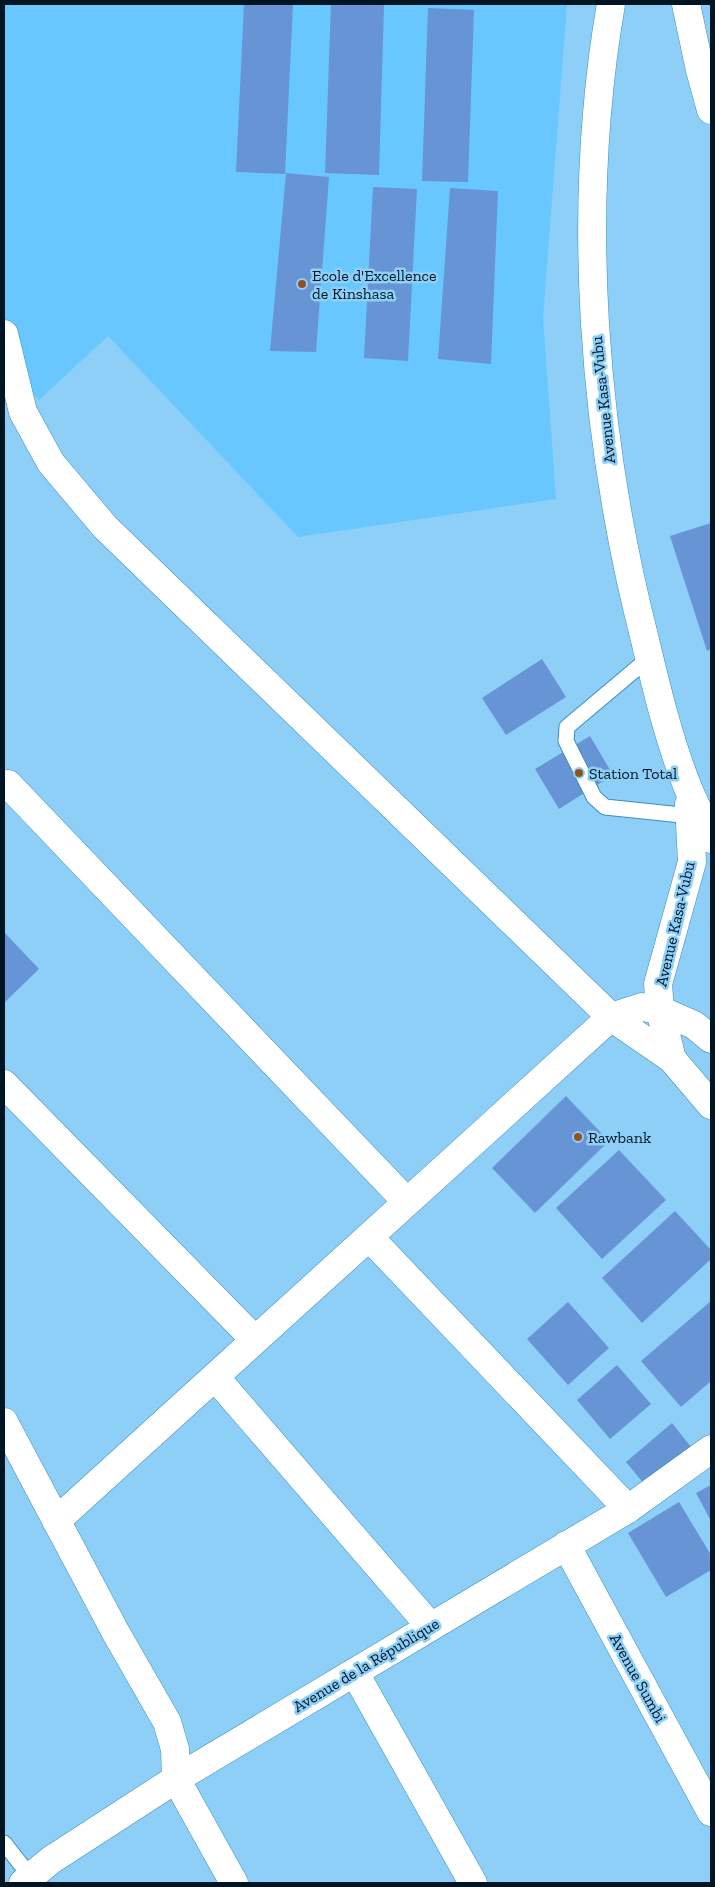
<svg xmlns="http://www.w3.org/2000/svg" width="715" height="1887" font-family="'Zilla Slab',serif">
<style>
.built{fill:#69c7ff}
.building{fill:#6694d5}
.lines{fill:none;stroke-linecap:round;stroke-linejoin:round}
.lane-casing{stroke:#388fbf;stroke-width:17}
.street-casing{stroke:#388fbf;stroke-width:29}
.primary-casing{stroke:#388fbf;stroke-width:29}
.lane{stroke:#fff;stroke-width:15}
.street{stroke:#fff;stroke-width:28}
.primary{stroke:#fff;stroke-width:28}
.poi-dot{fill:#92531b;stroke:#8ecff8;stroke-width:2}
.labels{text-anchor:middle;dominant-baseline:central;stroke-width:5;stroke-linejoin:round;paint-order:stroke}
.poi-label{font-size:16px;fill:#001523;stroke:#8ecff8;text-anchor:start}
.street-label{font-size:16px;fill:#001523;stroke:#8ecff8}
</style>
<rect width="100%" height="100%" fill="#8ecff8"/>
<!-- built -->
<path class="built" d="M4,4H567L543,318L556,499L298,537L108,336L39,400L4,365Z"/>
<!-- building -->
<path class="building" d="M244,4H293L285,174L236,172Z
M331,4L384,5L379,175L325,173Z
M428,8L474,10L468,182L422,181Z
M286,173L329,177L316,352L270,351Z
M373,187L417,189L408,361L364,358Z
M450,188L498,191L491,364L438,359Z
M711,523V649L707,651L670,536Z
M542,659L566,697L506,735L482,698Z
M590,736L613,775L559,809L535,769Z
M4,932L39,969L4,1003Z
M566,1096L609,1141L535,1213L492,1168Z
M619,1150L666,1200L602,1259L556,1208Z
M675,1211L711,1250V1259L642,1323L602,1278Z
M711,1301V1381L681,1407L641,1361Z
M568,1302L609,1348L568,1385L527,1339Z
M617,1365L651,1404L610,1439L577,1400Z
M672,1423L691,1447L645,1485L626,1462Z
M711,1485V1521L696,1493Z
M679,1502L711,1555V1570L666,1597L628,1533Z"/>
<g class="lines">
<defs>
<path id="lane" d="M649,658L567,727L566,741L594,797L605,807L691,816
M4,1843L30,1876"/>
<path id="street" d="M686,4L700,70L711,110
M4,334L23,412L51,463L105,527L611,1017L56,1521
M8,784L407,1202
M660,1010L642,1007L611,1017L672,1059
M4,1084L255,1340
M369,1237L628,1509
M215,1377L430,1626
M4,1422L116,1633L167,1722L175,1749L176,1779L234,1883
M566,1545L711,1812
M355,1673L473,1883
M23,1883L51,1860L176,1779L628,1509L711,1449"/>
<path id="primary" d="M611,4C575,211 593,437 645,640C657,690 669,741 688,788C695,805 704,822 711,839
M689,804L692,862L658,984L660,1010L672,1059L711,1105
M660,1010L694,1025L711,1039"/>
</defs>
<!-- lane casing -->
<use href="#lane" class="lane-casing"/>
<!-- street casing -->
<use href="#street" class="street-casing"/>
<!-- primary casing -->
<use href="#primary" class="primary-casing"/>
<!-- lane -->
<use href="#lane" class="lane"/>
<!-- street -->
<use href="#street" class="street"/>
<!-- primary -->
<use href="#primary" class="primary"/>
</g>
<!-- markers -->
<g class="poi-dot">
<circle cx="302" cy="284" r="5"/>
<circle cx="579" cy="773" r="5"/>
<circle cx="578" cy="1137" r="5"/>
</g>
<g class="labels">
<!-- poi labels -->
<g class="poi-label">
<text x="312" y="275">Ecole d'Excellence<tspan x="312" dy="18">de Kinshasa</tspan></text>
<text x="589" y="773">Station Total</text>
<text x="588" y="1137">Rawbank</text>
</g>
<!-- street labels -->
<g class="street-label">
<text transform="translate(603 400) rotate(-96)">Avenue Kasa-Vubu</text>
<text transform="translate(675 924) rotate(-77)">Avenue Kasa-Vubu</text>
<text transform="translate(366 1665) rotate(-31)">Avenue de la République</text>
<text transform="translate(638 1678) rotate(61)">Avenue Sumbi</text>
</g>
</g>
<!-- border -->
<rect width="715" height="1887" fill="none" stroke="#001523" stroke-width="10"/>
</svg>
